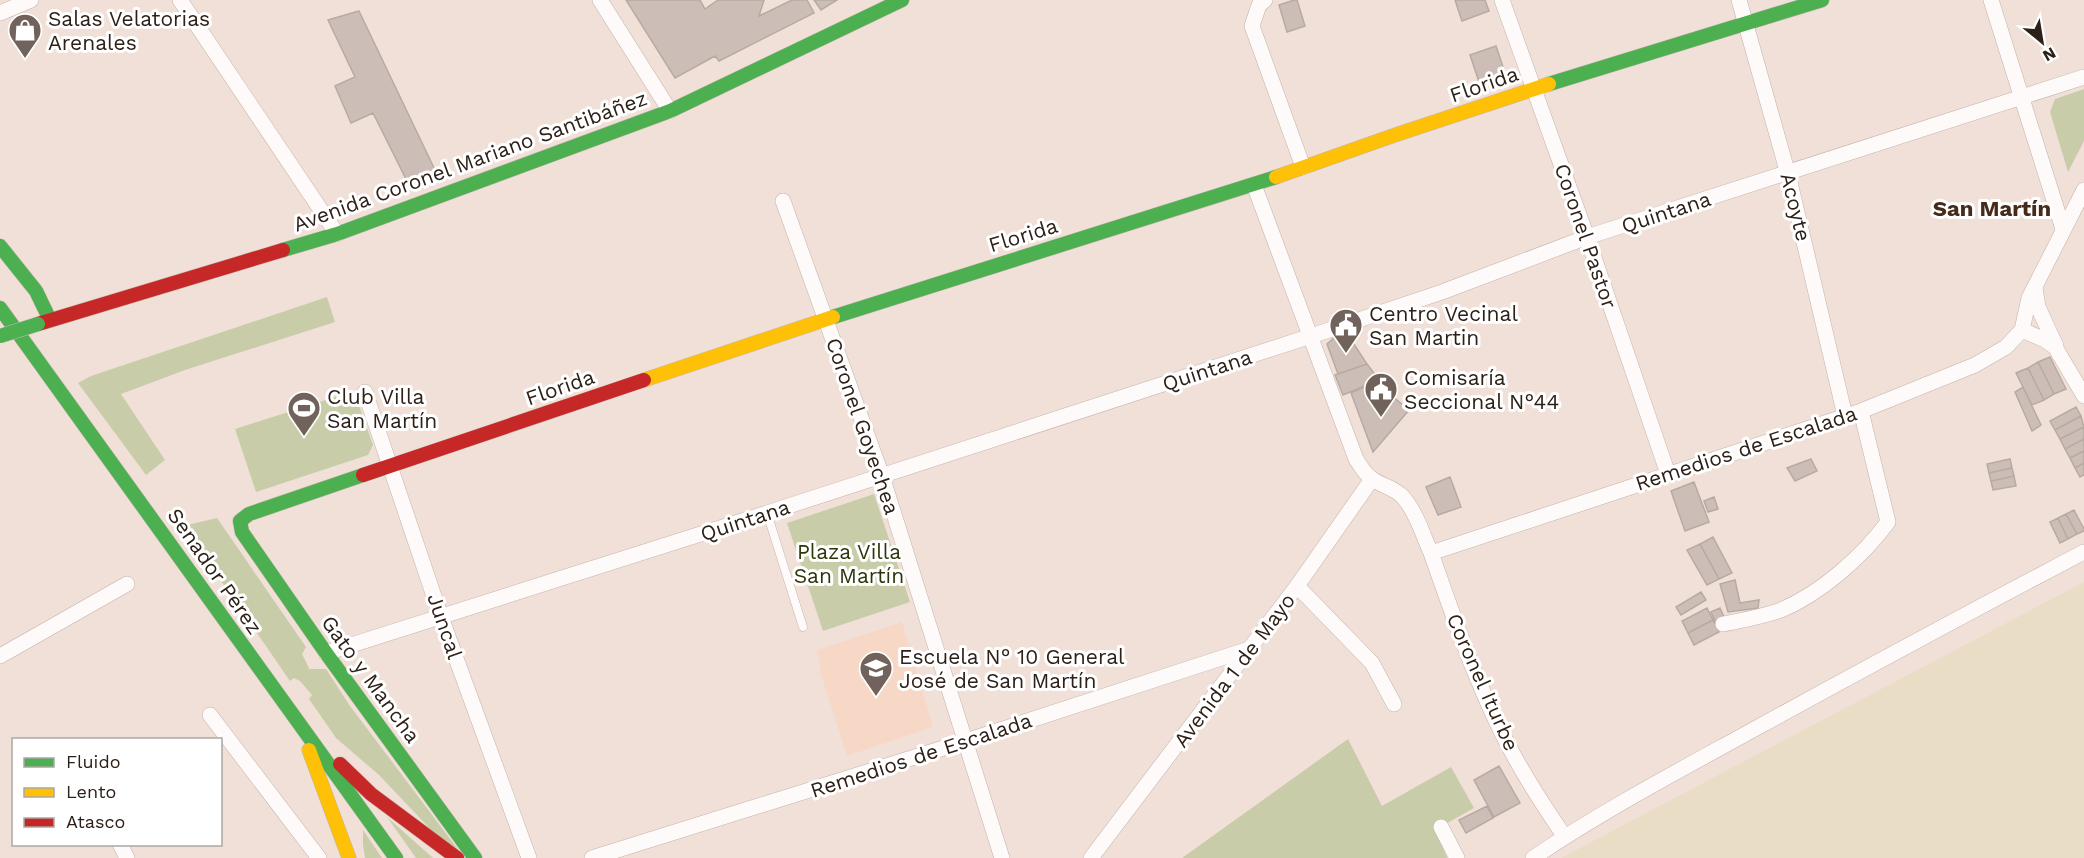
<svg xmlns="http://www.w3.org/2000/svg" width="2084" height="858" font-family="'Work Sans',sans-serif">
<style>
.built{fill:#f7d8c7}
.green{fill:#c9cca9}
.sand{fill:#e9ddc5}
.building{fill:#ccbeb7;stroke:#b7aaa3;stroke-width:1.5}
.lines{fill:none;stroke-linecap:round;stroke-linejoin:round}
.lane-casing{stroke:#c1b3ac;stroke-width:9}
.street-casing{stroke:#c1b3ac;stroke-width:16}
.fast-casing{stroke:#c1b3ac;stroke-width:15}
.slow-casing{stroke:#c1b3ac;stroke-width:15}
.jam-casing{stroke:#c1b3ac;stroke-width:15}
.lane{stroke:#fdfaf9;stroke-width:8}
.street{stroke:#fdfaf9;stroke-width:15}
.fast{stroke:#4caf50;stroke-width:14}
.slow{stroke:#ffc107;stroke-width:14}
.jam{stroke:#c62828;stroke-width:14}
.fast-bridge-casing{stroke:#c7bfba;stroke-width:15;stroke-linecap:butt}
.fast-bridge{stroke:#4caf50;stroke-width:14}
.labels{text-anchor:middle;dominant-baseline:central;stroke-width:6;stroke-linejoin:round;paint-order:stroke}
.poi-label{font-size:21px;fill:#2d2018;stroke:#fff;text-anchor:start}
.street-label{font-size:21px;fill:#2d2018;stroke:#fff}
.park-label{font-size:21px;fill:#2b3709;stroke:#fff}
.neighbourhood-label{font-size:22px;font-weight:bold;fill:#462b1b;stroke:#fff}
</style>
<rect width="100%" height="100%" fill="#f0e0d8"/>
<!-- built -->
<path class="built" d="M902,622L933,727L847,756L819,668L821,667L817,650Z"/>
<!-- green -->
<path class="green" d="M2084,89V141L2068,172L2050,112L2055,99Z
M327,297L335,322L185,370L121,394L165,460L146,475L78,383L91,376Z
M354,391L373,445L368,455L256,492L235,429Z
M874,494L910,602L823,631L787,523Z
M217,518L306,647L302,654L309,668L308,669H326L350,706L460,852L455,855L379,775L336,738L309,699L312,695L300,681L294,678L290,681L183,526Z
M1348,739L1382,806L1451,767L1474,808L1435,830L1447,858H1182Z
M387,817L433,858H416Z
M363,830L382,858H365L363,845Z"/>
<!-- sand -->
<path class="sand" d="M2084,582V858H1561L1563,857Z"/>
<!-- building -->
<path class="building" d="M626,0H700L705,9L718,0H764L759,16L792,0H807L814,13L719,61L715,56L675,78Z
M814,0H837L821,10Z
M1294,0H1297L1305,26L1287,32L1279,5Z
M1455,0H1485L1489,11L1462,21Z
M359,11L436,172L408,183L373,113L351,123L335,86L355,77L328,20Z
M1496,46L1505,73L1479,82L1470,55Z
M1344,329L1367,364L1338,374L1327,344Z
M2050,357L2066,389L2054,394L2038,362Z
M2038,362L2054,394L2044,400L2028,368Z
M1367,364L1379,380L1343,395L1335,375Z
M2028,368L2044,400L2032,405L2016,373Z
M1379,380L1391,395L1409,410L1373,452L1351,393Z
M2023,387L2041,425L2032,431L2015,392Z
M2076,407L2081,416L2055,430L2050,421Z
M2081,416L2084,427L2060,439L2055,430Z
M2084,427V439L2065,449L2060,439Z
M2084,439V451L2070,458L2065,449Z
M2084,451V463L2075,468L2070,458Z
M1811,459L1817,471L1795,481L1787,468Z
M2010,459L2012,468L1989,473L1987,464Z
M2084,463V475L2080,477L2075,468Z
M2012,468L2014,476L1991,481L1989,473Z
M2014,476L2016,486L1993,490L1991,481Z
M1450,477L1461,507L1438,515L1426,487Z
M1694,482L1709,522L1685,531L1671,491Z
M1714,497L1718,509L1708,512L1704,501Z
M2074,510L2084,529V531L2077,534L2066,514Z
M2066,514L2077,534L2068,539L2058,518Z
M2058,518L2068,539L2060,543L2050,522Z
M1713,537L1732,573L1719,579L1700,544Z
M1700,544L1719,579L1707,585L1687,550Z
M1735,580L1740,603L1759,600L1758,608L1728,612L1720,584Z
M1701,592L1706,600L1681,615L1676,607Z
M1707,608L1713,620L1688,633L1682,621Z
M1720,608L1725,619L1716,623L1711,612Z
M1713,620L1719,632L1694,645L1688,633Z
M1499,766L1520,803L1494,817L1474,780Z
M1487,806L1493,818L1466,833L1459,820Z"/>
<g class="lines">
<defs>
<path id="lane" d="M767,513L803,627"/>
<path id="street" d="M180,0L337,234
M600,0L670,111
M1265,0L1259,5L1252,26L1303,167
M1502,0L1587,237L1668,474
M1739,0L1788,174L1845,416
M1991,0L2063,229
M0,13L31,0
M1254,185L1356,459C1360,465 1364,473 1371,478C1381,486 1394,487 1403,497C1416,512 1423,535 1431,553L1861,411L1975,365L2006,347L2022,330L2029,298L2084,190
M783,201L882,476L1002,858
M2035,288L2038,307L2056,346
M2022,330L2045,340L2055,347L2084,396
M365,392L441,617L529,858
M1431,553C1451,610 1471,668 1497,723C1516,763 1540,801 1565,837
M1297,586L1372,663L1394,704
M1723,624C1743,620 1762,617 1781,610C1820,594 1863,556 1888,522L1861,411
M326,653L767,513L1311,336L1442,292L1587,237L2084,77
M0,656L127,584
M210,715L319,858
M1441,827L1457,858
M120,844L127,858
M592,858L966,741L1249,649
M1091,858L1297,586L1372,479
M1533,858C1605,809 1684,768 1760,726C1868,667 1975,609 2084,552"/>
<path id="fast" d="M1549,84L1822,0
M0,246L36,291L50,320
M283,250L337,234L670,111L902,0
M0,308L396,858
M833,317L1276,177
M363,475L249,514L240,521L242,532L326,653L475,858"/>
<path id="slow" d="M1276,177L1395,135L1549,84
M644,380L833,317
M309,750L349,858"/>
<path id="jam" d="M38,324L283,250
M363,475L644,380
M340,764L371,794L457,858"/>
</defs>
<!-- lane casing -->
<use href="#lane" class="lane-casing"/>
<!-- street casing -->
<use href="#street" class="street-casing"/>
<!-- fast casing -->
<use href="#fast" class="fast-casing"/>
<!-- slow casing -->
<use href="#slow" class="slow-casing"/>
<!-- jam casing -->
<use href="#jam" class="jam-casing"/>
<!-- lane -->
<use href="#lane" class="lane"/>
<!-- street -->
<use href="#street" class="street"/>
<!-- fast -->
<use href="#fast" class="fast"/>
<!-- slow -->
<use href="#slow" class="slow"/>
<!-- jam -->
<use href="#jam" class="jam"/>
<defs>
<path id="fast-bridge" d="M0,336L38,324"/>
</defs>
<!-- fast-bridge casing -->
<use href="#fast-bridge" class="fast-bridge-casing"/>
<!-- fast-bridge -->
<use href="#fast-bridge" class="fast-bridge"/>
</g>
<!-- icons -->
<defs>
<symbol id="shop-pin" viewBox="-11 -11 22 30"><path d="M0 17L-7.5 6A9.5 9.5 0 1 1 7.5 6Z" fill="#71635b" stroke="#fff"/><path d="M-5-2.5h2.3a2.7 3.5 0 0 1 5.4 0H5L5.5 6h-11ZM-1.5-2.5h3a1.5 2.3 0 0 0-3 0Z" fill="#fff"/></symbol>
<symbol id="civic-pin" viewBox="-11 -11 22 30"><path d="M0 17L-7.5 6A9.5 9.5 0 1 1 7.5 6Z" fill="#71635b" stroke="#fff"/><path d="M-.6-6.5H3V-4.5H.6V-3L4-1V1h2V6H-6V1h2V-1L-.6-3ZM-1.2 2.5V6h2.4V2.5Z" fill="#fff"/></symbol>
<symbol id="stadium-pin" viewBox="-11 -11 22 30"><path d="M0 17L-7.5 6A9.5 9.5 0 1 1 7.5 6Z" fill="#71635b" stroke="#fff"/><path d="M0-5a6.5 5 0 1 0 0 10a6.5 5 0 1 0 0-10ZM-3.5-1.8h7v3.6h-7Z" fill="#fff"/></symbol>
<symbol id="school-pin" viewBox="-11 -11 22 30"><path d="M0 17L-7.5 6A9.5 9.5 0 1 1 7.5 6Z" fill="#71635b" stroke="#fff"/><path d="M0-5L7-2L0 1L-7-2ZM-4 1L0 2.5L4 1V4Q0 6-4 4Z" fill="#fff"/></symbol>
</defs>
<g fill-rule="evenodd">
<use href="#shop-pin" x="6" y="11" width="38" height="52"/>
<use href="#civic-pin" x="1327" y="306" width="38" height="52"/>
<use href="#civic-pin" x="1362" y="370" width="38" height="52"/>
<use href="#stadium-pin" x="285" y="389" width="38" height="52"/>
<use href="#school-pin" x="857" y="649" width="38" height="52"/>
</g>
<g class="labels">
<!-- poi labels -->
<g class="poi-label">
<text x="48" y="18">Salas Velatorias<tspan x="48" dy="24">Arenales</tspan></text>
<text x="1369" y="313">Centro Vecinal<tspan x="1369" dy="24">San Martin</tspan></text>
<text x="1404" y="377">Comisaría<tspan x="1404" dy="24">Seccional N°44</tspan></text>
<text x="327" y="396">Club Villa<tspan x="327" dy="24">San Martín</tspan></text>
<text x="899" y="656">Escuela N° 10 General<tspan x="899" dy="24">José de San Martín</tspan></text>
</g>
<!-- street labels -->
<g class="street-label">
<text transform="translate(1484 84) rotate(-19)">Florida</text>
<text transform="translate(470 161) rotate(-20)">Avenida Coronel Mariano Santibáñez</text>
<text transform="translate(1796 207) rotate(76)">Acoyte</text>
<text transform="translate(1666 212) rotate(-18)">Quintana</text>
<text transform="translate(1023 235) rotate(-17)">Florida</text>
<text transform="translate(1586 236) rotate(71)">Coronel Pastor</text>
<text transform="translate(1207 370) rotate(-18)">Quintana</text>
<text transform="translate(560 387) rotate(-19)">Florida</text>
<text transform="translate(863 426) rotate(71)">Coronel Goyechea</text>
<text transform="translate(1746 448) rotate(-18)">Remedios de Escalada</text>
<text transform="translate(745 520) rotate(-18)">Quintana</text>
<text transform="translate(215 571) rotate(55)">Senador Pérez</text>
<text transform="translate(445 626) rotate(71)">Juncal</text>
<text transform="translate(1234 670) rotate(-53)">Avenida 1 de Mayo</text>
<text transform="translate(371 679) rotate(54)">Gato y Mancha</text>
<text transform="translate(1483 682) rotate(66)">Coronel Iturbe</text>
<text transform="translate(921 755) rotate(-18)">Remedios de Escalada</text>
</g>
<!-- park labels -->
<g class="park-label">
<text x="849" y="551">Plaza Villa<tspan x="849" dy="24">San Martín</tspan></text>
</g>
<!-- neighbourhood labels -->
<g class="neighbourhood-label">
<text x="1992" y="208">San Martín</text>
</g>
</g>
<!-- legend -->
<rect x="12" y="738" width="210" height="108" fill="#ffffff" stroke="#aba6a3" stroke-width="1.5"/>
<rect x="24" y="758" width="30" height="9" fill="#4caf50" stroke="#aba6a3" stroke-width="1.5"/>
<text x="66" y="768" font-size="18" fill="#2d2018">Fluido</text>
<rect x="24" y="788" width="30" height="9" fill="#ffc107" stroke="#aba6a3" stroke-width="1.5"/>
<text x="66" y="798" font-size="18" fill="#2d2018">Lento</text>
<rect x="24" y="818" width="30" height="9" fill="#c62828" stroke="#aba6a3" stroke-width="1.5"/>
<text x="66" y="828" font-size="18" fill="#2d2018">Atasco</text>
<!-- north arrow -->
<g transform="translate(2042 42) rotate(150)" stroke="#ffffff" stroke-width="4.5" paint-order="stroke">
<path d="M0-4.5L10 22L0 15L-10 22Z" fill="#2d2018"/>
<text y="-9" font-size="16" font-weight="bold" text-anchor="middle" fill="#2d2018">N</text>
</g>
</svg>
